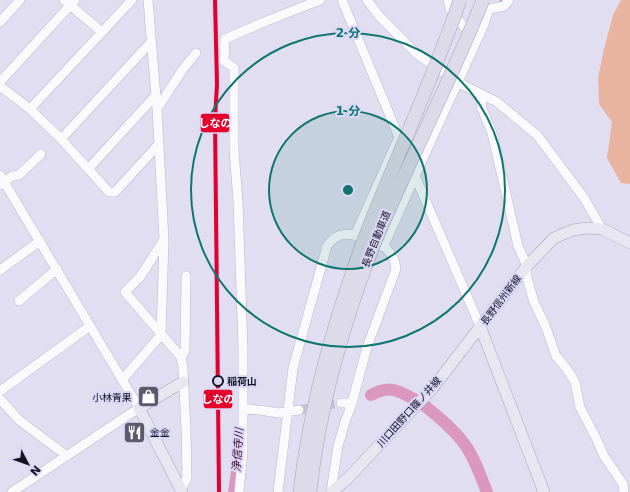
<svg xmlns="http://www.w3.org/2000/svg" width="630" height="492" font-family="'DejaVu Sans','Noto Sans JP',sans-serif">
<style>
.forest{fill:#e8b49f}
.lines{fill:none;stroke-linecap:round;stroke-linejoin:round}
.stream{stroke:#db98be;stroke-width:2}
.river{stroke:#db98be;stroke-width:12}
.minor-tunnel{stroke:#c2bfd1;stroke-width:9;stroke-dasharray:9 4.5;stroke-linecap:butt}
.minor-casing{stroke:#bab8ca;stroke-width:10}
.major-casing{stroke:#a6a3b8;stroke-width:12}
.highway-casing{stroke:#a6a3b8;stroke-width:14}
.minor{stroke:#fafafd;stroke-width:9}
.major{stroke:#e8e7f1;stroke-width:11}
.highway{stroke:#dddbe9;stroke-width:13}
.highway-bridge-casing{stroke:#a6a3b8;stroke-width:14;stroke-linecap:butt}
.highway-bridge{stroke:#dddbe9;stroke-width:13}
.rail-1-casing{stroke:#dad7f7;stroke-width:7}
.rail-1{stroke:#e4002b;stroke-width:4}
.ring{fill:none;stroke:#0f766e;stroke-width:2}
.stop-dot{fill:#dad7f7;stroke:#151224;stroke-width:2}
.labels{text-anchor:middle;dominant-baseline:central;stroke-width:4;stroke-linejoin:round;paint-order:stroke}
.street-label{font-size:10px;fill:#151224;stroke:#dad7f7}
.stop-label{font-size:10px;font-weight:bold;fill:#151224;stroke:#dad7f7;text-anchor:start}
.poi-label{font-size:10px;fill:#151224;stroke:#dad7f7;text-anchor:end}
.water-label{font-size:11px;font-style:italic;fill:#490e30;stroke:#dad7f7}
.centre{fill:#0f766e;stroke:#dad7f7;stroke-width:2}
.ring-label{font-size:12px;text-anchor:middle;font-weight:bold;fill:#0f766e;stroke:#dad7f7;stroke-width:4;stroke-linejoin:round;paint-order:stroke}
.line-badge{stroke:#dad7f7;stroke-width:1.5}
.badge-label{font-size:11px;text-anchor:middle;font-weight:bold;fill:#fff}
</style>
<rect width="100%" height="100%" fill="#e0def0"/>
<!-- forest -->
<path class="forest" d="M621,0H630V184L621,183L607,158L612,122L599,104L598,78L604,49L613,15Z"/>
<g class="lines">
<!-- stream -->
<path class="stream" d="M500,2L502,0"/>
<!-- river -->
<path class="river" d="M371,395C389,385 397,390 414,399
M425,406C439,417 452,428 463,442C474,456 480,475 487,492
M234,492L238,466"/>
<!-- minor-tunnel -->
<path class="minor-tunnel" d="M299,410L341,403"/>
<defs>
<path id="minor" d="M64,0L102,32
M342,0L415,176L480,326
M367,0L380,17L416,53L457,82L497,102L537,135L584,198L602,229
M448,0L450,9L471,36
M0,22L20,0
M0,82L75,0
M0,86L30,109L61,139L109,192H115L159,144
M481,95L482,109L492,133L518,246L527,266L526,274L534,302L545,325L556,356L566,368L575,382L580,407L597,440L604,456L623,484L624,492
M30,109L132,0
M157,109L183,69L196,53
M61,139L151,42
M89,168L156,95
M0,175L139,408L12,492
M0,185L12,176L19,175L41,154
M355,235L399,137
M163,241L140,277L125,292L181,357L183,368L186,430L187,478L181,490
M384,246L415,176L483,27L489,9L504,6L509,0
M0,270L40,241
M19,301L57,269
M181,357L185,351L186,276
M122,380L161,335L164,240L157,109L148,0
M0,391L90,326
M0,399L19,420L67,456
M341,403H352
M243,409L260,410L279,413L299,410
M239,492L243,451V349L238,202L234,150V68L224,61L225,39L264,22L320,0
M278,492L293,368L327,246C338,230 351,233 367,239C383,246 394,249 396,269L367,347L352,403L345,422L338,446L331,492"/>
<path id="major" d="M480,326L544,492
M182,492L139,408L183,382
M332,492L348,478L432,389L527,266L554,238L573,230L587,228L602,229L630,243"/>
<path id="highway" d="M300,492C309,408 333,325 362,245
M310,492C319,409 342,327 372,249"/>
</defs>
<!-- minor casing -->
<use href="#minor" class="minor-casing"/>
<!-- major casing -->
<use href="#major" class="major-casing"/>
<!-- highway casing -->
<use href="#highway" class="highway-casing"/>
<!-- minor -->
<use href="#minor" class="minor"/>
<!-- major -->
<use href="#major" class="major"/>
<!-- highway -->
<use href="#highway" class="highway"/>
<defs>
<path id="highway-bridge" d="M362,245C393,163 432,83 460,0
M372,249C407,165 449,84 483,0"/>
</defs>
<!-- highway-bridge casing -->
<use href="#highway-bridge" class="highway-bridge-casing"/>
<!-- highway-bridge -->
<use href="#highway-bridge" class="highway-bridge"/>
<defs>
<path id="rail-1" d="M215,0L217,84L215,119L219,492"/>
</defs>
<!-- rail-1 casing -->
<use href="#rail-1" class="rail-1-casing"/>
<!-- rail-1 -->
<use href="#rail-1" class="rail-1"/>
</g>
<!-- distance rings -->
<circle cx="348" cy="190" r="79" fill="#0f766e" fill-opacity=".12"/>
<g class="ring">
<circle cx="348" cy="190" r="79"/>
<circle cx="348" cy="190" r="157"/>
</g>
<!-- icons -->
<defs>
<symbol id="shop-square" viewBox="-11 -11 22 22"><rect x="-9" y="-9" width="18" height="18" rx="4" fill="#5c596b" stroke="#dad7f7"/><path d="M-5-2.5h2.3a2.7 3.5 0 0 1 5.4 0H5L5.5 6h-11ZM-1.5-2.5h3a1.5 2.3 0 0 0-3 0Z" fill="#fff"/></symbol>
<symbol id="restaurant-square" viewBox="-11 -11 22 22"><rect x="-9" y="-9" width="18" height="18" rx="4" fill="#5c596b" stroke="#dad7f7"/><path d="M-5-6h1v4h1v-4h1v4h1v-4h1v5L-1.5 .5V6h-2V.5L-5-1ZM5-6V6H3V1.5H1.5Q1.5-4 5-6Z" fill="#fff"/></symbol>
</defs>
<g fill-rule="evenodd">
<use href="#shop-square" x="136" y="384" width="25" height="25"/>
<use href="#restaurant-square" x="122" y="420" width="25" height="25"/>
</g>
<!-- markers -->
<circle class="stop-dot" cx="218" cy="381" r="5"/>
<g class="labels">
<!-- street labels -->
<g class="street-label">
<text transform="translate(376 239) rotate(-68)">長野自動車道</text>
<text transform="translate(501 300) rotate(-53)">長野信州新線</text>
<text transform="translate(409 412) rotate(-48)">川口田野口篠ノ井線</text>
</g>
<!-- stop labels -->
<g class="stop-label">
<text x="227" y="381">稲荷山</text>
</g>
<!-- poi labels -->
<g class="poi-label">
<text x="132" y="397">小林青果</text>
<text x="150" y="432" text-anchor="start">金金</text>
</g>
<!-- water labels -->
<g class="water-label">
<text transform="translate(238 450) rotate(-86)">浄信寺川</text>
</g>
</g>
<circle cx="348" cy="190" r="6" class="centre"/>
<g class="ring-label">
<text x="348" y="37">2 分</text>
<text x="348" y="115">1 分</text>
</g>
<g class="line-badge">
<rect x="200" y="113" width="30" height="20" rx="4" fill="#e4002b"/>
<rect x="203" y="389" width="30" height="20" rx="4" fill="#e4002b"/>
</g>
<g class="badge-label">
<text x="215" y="127">しなの</text>
<text x="218" y="403">しなの</text>
</g>
<!-- north arrow -->
<g transform="translate(28 464) rotate(131)" stroke="#dad7f7" stroke-width="3" paint-order="stroke">
<path d="M0-3L7 15L0 10L-7 15Z" fill="#151224"/>
<text y="-6" font-size="11" font-weight="bold" text-anchor="middle" fill="#151224">N</text>
</g>
</svg>
